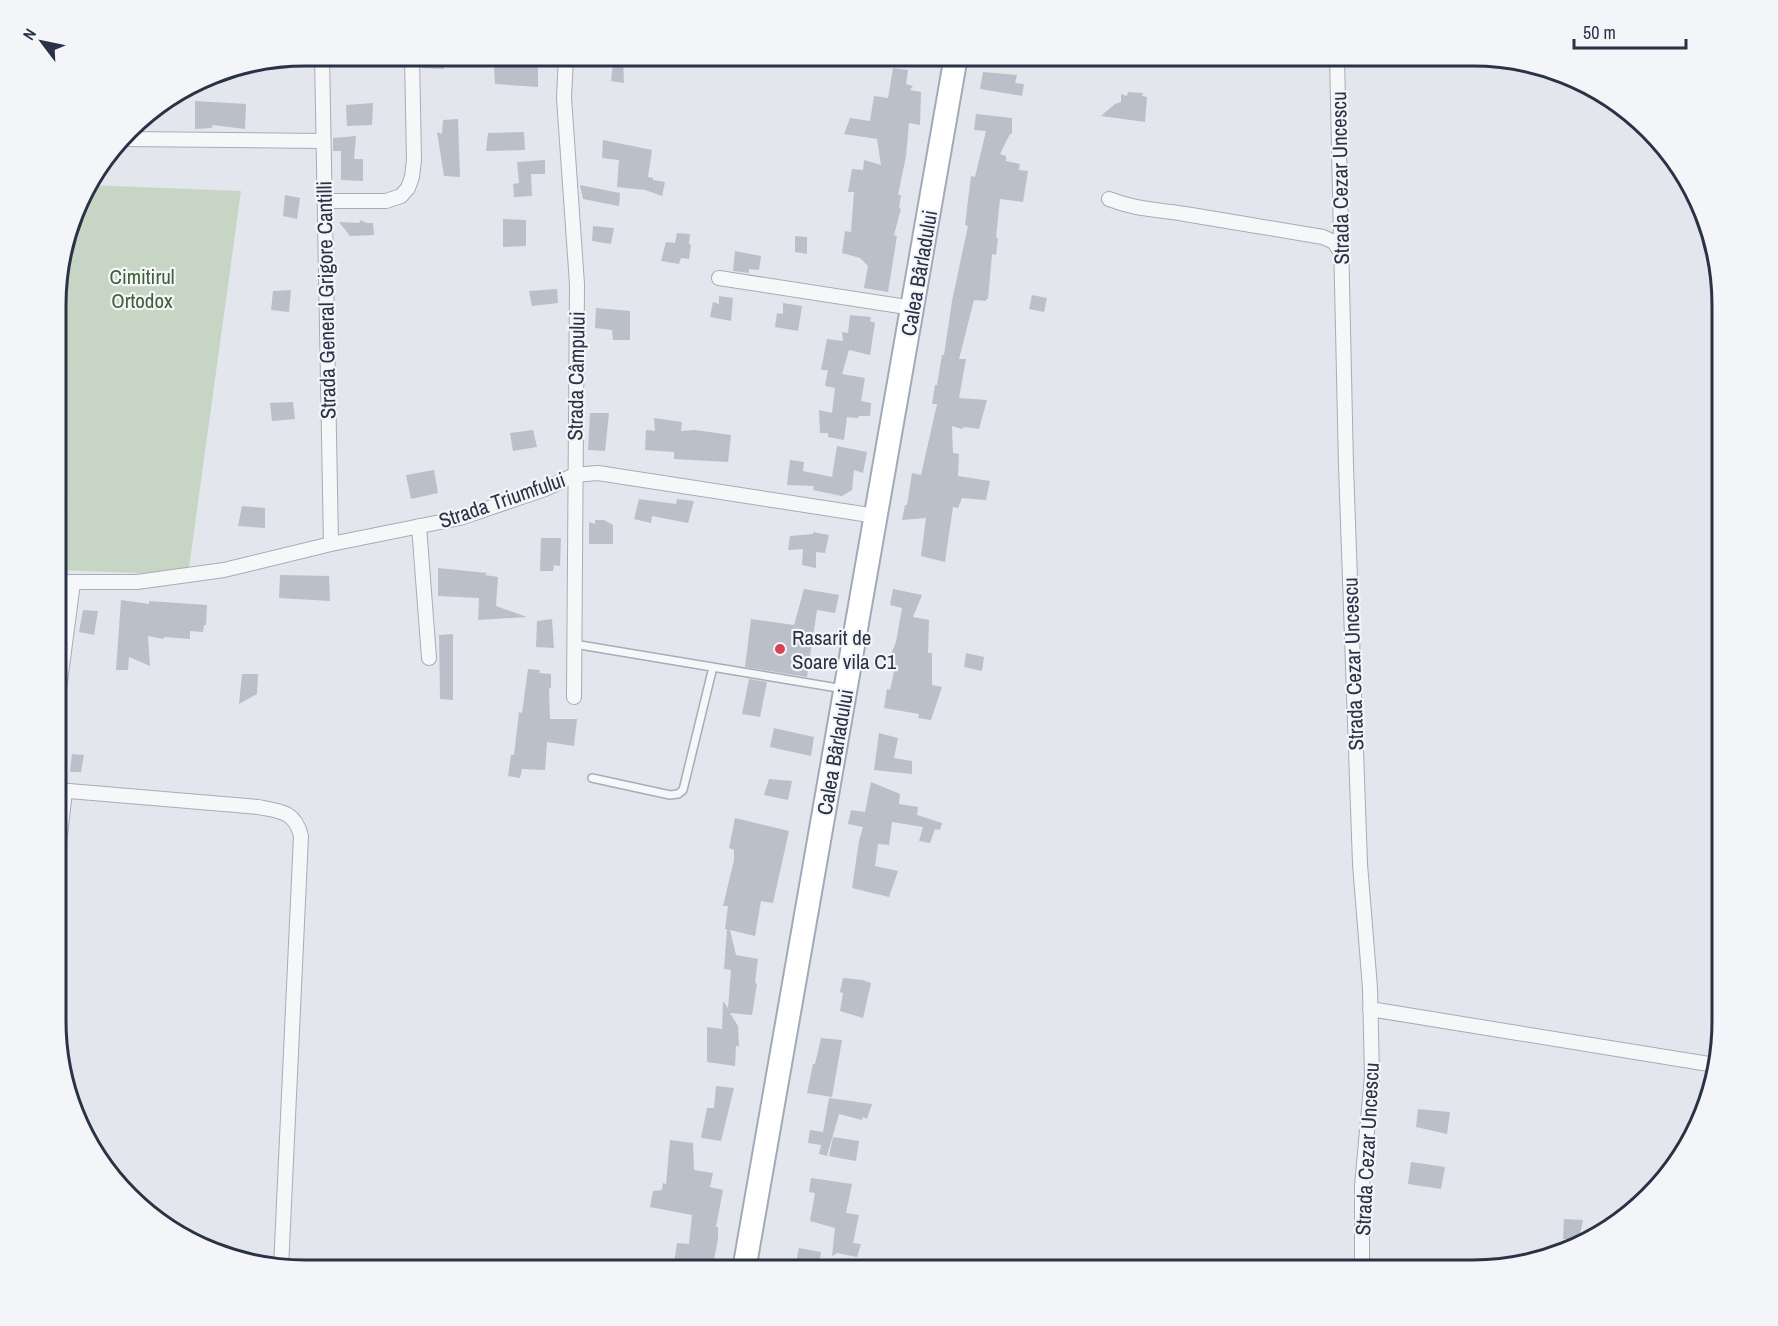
<svg xmlns="http://www.w3.org/2000/svg" width="1778" height="1326" font-family="'Archivo Narrow',sans-serif">
<style>
.green{fill:#c7d6c4}
.building{fill:#babfca}
.lines{fill:none;stroke-linecap:round;stroke-linejoin:round}
.service-casing{stroke:#a8acb7;stroke-width:10}
.minor-casing{stroke:#a8acb7;stroke-width:16}
.primary-casing{stroke:#a1aab8;stroke-width:26}
.service{stroke:#f6f7f9;stroke-width:7}
.minor{stroke:#f6f7f9;stroke-width:14}
.primary{stroke:#fff;stroke-width:22}
.poi-dot{fill:#d54454;stroke:#f3f5f9;stroke-width:2}
.labels{text-anchor:middle;dominant-baseline:central;stroke-width:4.5;stroke-linejoin:round;paint-order:stroke}
.street-label{font-size:21px;fill:#2a3245;stroke:#f3f5f9}
.park-label{font-size:21px;fill:#3d6136;stroke:#f3f5f9}
.poi-label{font-size:21px;fill:#2a3245;stroke:#f3f5f9;text-anchor:start}
.rim{fill:none;stroke:#2a3245;stroke-width:3}
</style>
<rect width="100%" height="100%" fill="#e3e6ec"/>
<!-- green -->
<path class="green" d="M87,185L241,191L188,575L57,570L58,272Z"/>
<!-- building -->
<path class="building" d="M421,56H442L444,69L422,68Z
M614,56H623L624,83L611,81Z
M494,66L538,67V87L495,84Z
M893,68L908,70L906,84L913,86L910,90L921,92L920,125L909,123L906,156L898,195H901L899,208L901,209L894,235L897,236L888,292L864,288L868,266L860,258L842,253L845,231L851,232L854,192H848L852,169L863,170L864,160L881,165L877,139L844,134L850,118L870,121L874,96L888,98Z
M983,72L1017,75L1015,83L1024,84L1022,96L980,89Z
M1128,92L1143,93L1142,96L1147,97L1145,122L1101,116L1115,104L1121,102V94L1127,96Z
M195,101L246,104L245,129L212,125V128L195,129Z
M373,103L372,125L347,126L346,105Z
M976,114L1012,118V134H1010L1000,154L1006,156V161L1020,164L1019,170L1028,171L1023,202L1000,199L996,238H998L996,255L992,254L988,299H986V301L974,300L959,359H966L959,398L987,400L979,429L964,427L962,429L952,426L953,453L959,454L958,476L990,481L986,500L962,498L958,508L953,507L945,562L921,556L926,518L902,520L905,505H907L912,473L921,475L937,404H932L935,385H937L942,355H944L952,301L968,226L965,225L971,176L975,177L986,131L974,130Z
M458,119L460,177L444,176L437,132L442,134L443,120Z
M524,132L525,150L486,151L488,133Z
M356,136L354,159H363V181L341,180V151H333V138Z
M603,140L652,150L648,177L653,178V180L665,182L662,196L645,190L617,187L619,160L602,158Z
M545,160V174H531L532,196L514,197L513,184L519,183L517,162Z
M580,185L620,193L619,206L583,199Z
M285,195L300,198L297,219L283,216Z
M503,219L526,220V246L503,247Z
M361,220L366,223H373L374,235L350,236L339,222L359,223Z
M593,226L614,228L611,244L592,241Z
M677,233L690,234L689,244L691,245L689,259L681,258L679,264L661,261L666,242L675,243Z
M795,236L807,237V254L795,252Z
M735,251L761,256L759,270L749,269V273L733,271Z
M557,289L558,303L532,306L529,291Z
M291,290L289,312L271,310L273,291Z
M1032,295L1047,298L1044,312L1029,309Z
M719,296L733,298L731,321L710,317L713,302L719,304Z
M783,303L802,306L798,331L775,327L777,313L783,314Z
M596,308L630,311V340H613L612,330L595,328Z
M850,315L871,317L870,321L875,323L870,355L849,350L842,374L865,378L861,401L871,403L870,416H859L858,418L847,417L844,440L828,437V433H820L819,410L832,413L835,388L825,386L828,370H821L827,339L843,341L842,332L848,333Z
M293,402L295,419L272,421L270,403Z
M590,413H609L605,451L588,450Z
M654,418L682,422L681,431L695,430L731,435L728,462L674,459V452L645,450L646,430L655,431Z
M533,430L537,447L513,451L510,433Z
M837,446L867,452L863,473L854,470L852,490L842,496L813,490L814,486L787,485L790,460L804,462L803,471L832,477Z
M434,470L438,493L411,499L406,475Z
M639,499L676,504L677,499L694,501L688,523L652,516L651,523L634,519Z
M242,506L265,508V528L238,526Z
M595,520H604L613,525V544H589V522L595,524Z
M813,532L829,535L825,553L816,552V568L802,565L803,549L788,550L790,536L813,534Z
M541,538H561L560,566L554,565L553,571H540Z
M438,568L487,573L485,575L498,577L496,606L527,617L478,620L479,598L438,596Z
M280,575L329,576L330,601L279,598Z
M804,589L839,595L835,613L817,610L807,677L745,667L751,619L794,625Z
M893,589L922,595L913,617L929,620L928,653H932V685L942,687L931,720L918,718L919,714L884,708L887,689L890,690L895,667L891,666L895,655L891,654L896,642L902,608L890,605Z
M121,600L149,604V601L207,605L206,625H204L203,632L190,631V639L164,637V639L148,636L150,666L129,657L128,670H116Z
M83,610L98,611L94,635L79,632Z
M552,619L554,648L536,647L537,621Z
M453,634V700L440,699L439,635Z
M966,653L984,657L982,671L964,667Z
M528,669L540,670L539,673L551,674V688H549L550,719H577L574,746L547,742L545,770L522,769L520,778L508,776L511,755H514L519,712L522,713Z
M242,674H258L257,694L239,704Z
M749,679L767,682L760,717L742,714Z
M774,728L814,737L811,756L770,747Z
M879,733L898,738L894,758L912,761V774L874,770Z
M72,754L84,755L81,772H70Z
M769,779L792,781L788,800L764,795Z
M871,782L900,794L899,804L918,807L917,815L942,823L940,830L935,829L930,843L919,841L923,827L892,822L889,845L878,844L875,866L898,871L889,897L852,888L859,841L863,827L848,824L851,810L865,812Z
M735,818L789,831L773,903L761,901L755,936L730,930L736,955L758,959L755,983L757,984L752,1015L730,1013L738,1026L739,1046H736L735,1066L707,1062V1027L722,1029L723,1001L728,1008L731,970L724,969L727,929H725L728,906H723L734,860V850L729,848Z
M843,978L863,980L871,983L863,1018L840,1011L843,993L840,992Z
M821,1038L842,1040L832,1097L807,1093L813,1064H815Z
M716,1086L734,1088L721,1141L701,1138L707,1108H714Z
M829,1098L872,1104L867,1119L863,1117L862,1120L839,1114L827,1156L819,1154L821,1145L808,1143L810,1130L823,1132Z
M1418,1109L1450,1112L1447,1134L1416,1127Z
M833,1137L859,1141L856,1161L829,1156Z
M670,1140L693,1143L694,1170L713,1173L710,1187L723,1190L716,1227H718V1239L712,1270L691,1266L690,1270H673L677,1243L689,1244L692,1215L650,1207L653,1191L662,1190L663,1183L666,1184Z
M1411,1162L1445,1167L1441,1189L1408,1184Z
M811,1178L852,1184L846,1213L859,1215L853,1243L861,1244L857,1257L837,1253L832,1256L835,1228L810,1221L815,1193L809,1192Z
M1564,1219L1583,1220L1579,1239H1563Z
M799,1248L821,1252L819,1266L796,1263Z"/>
<g class="lines">
<defs>
<path id="service" d="M574,644L844,689
M592,778L670,795L678,794L683,790L713,667"/>
<path id="minor" d="M322,56L331,544
M566,56L564,98L577,284L574,697
M1337,56L1346,466L1360,864L1370,988L1372,1076L1362,1186V1270
M123,139L323,141
M1109,199C1137,210 1156,209 1185,214C1231,222 1277,229 1323,237L1334,242L1341,253
M325,201H386L401,196L408,188L412,177L414,160L412,56
M719,278L913,308
M419,526L429,658
M57,582H137L224,570L331,544L460,518L545,489L574,475L598,473L876,516
M57,704L73,583
M57,790L258,807C280,811 295,811 301,836L281,1268
M56,870L65,791
M1370,1009L1715,1065"/>
<path id="primary" d="M744,1270L956,56"/>
</defs>
<!-- service casing -->
<use href="#service" class="service-casing"/>
<!-- minor casing -->
<use href="#minor" class="minor-casing"/>
<!-- primary casing -->
<use href="#primary" class="primary-casing"/>
<!-- service -->
<use href="#service" class="service"/>
<!-- minor -->
<use href="#minor" class="minor"/>
<!-- primary -->
<use href="#primary" class="primary"/>
</g>
<!-- markers -->
<circle class="poi-dot" cx="780" cy="649" r="6"/>
<g class="labels">
<!-- street labels -->
<g class="street-label">
<text transform="translate(1340 178) rotate(-91)">Strada Cezar Uncescu</text>
<text transform="translate(919 273) rotate(-80)">Calea Bârladului</text>
<text transform="translate(326 300) rotate(-91)">Strada General Grigore Cantilli</text>
<text transform="translate(576 376) rotate(-89)">Strada Câmpului</text>
<text transform="translate(502 500) rotate(-19)">Strada Triumfului</text>
<text transform="translate(1353 664) rotate(-92)">Strada Cezar Uncescu</text>
<text transform="translate(835 752) rotate(-80)">Calea Bârladului</text>
<text transform="translate(1367 1149) rotate(-87)">Strada Cezar Uncescu</text>
</g>
<!-- park labels -->
<g class="park-label">
<text x="142" y="276">Cimitirul<tspan x="142" dy="24">Ortodox</tspan></text>
</g>
<!-- poi labels -->
<g class="poi-label">
<text x="792" y="637">Rasarit de<tspan x="792" dy="24">Soare vila C1</tspan></text>
</g>
</g>
<!-- crop -->
<path d="M0 0H1778V1326H0ZM305 66H1473A239 239 0 0 1 1712 305V1021A239 239 0 0 1 1473 1260H305A239 239 0 0 1 66 1021V305A239 239 0 0 1 305 66Z" fill="#f3f5f9" fill-rule="evenodd"/>
<path class="rim" d="M305 66H1473A239 239 0 0 1 1712 305V1021A239 239 0 0 1 1473 1260H305A239 239 0 0 1 66 1021V305A239 239 0 0 1 305 66Z"/>
<!-- north arrow -->
<g transform="translate(42 42) rotate(302)" stroke="#f3f5f9" stroke-width="4.5" paint-order="stroke">
<path d="M0-4.5L10 22L0 15L-10 22Z" fill="#2a3245"/>
<text y="-9" font-size="16" font-weight="bold" text-anchor="middle" fill="#2a3245">N</text>
</g>
<!-- scale -->
<path d="M1574 39v9h112v-9" fill="none" stroke="#2a3245" stroke-width="3"/>
<text x="1583" y="39" font-size="18" fill="#2a3245" stroke="#f3f5f9" stroke-width="4.5" paint-order="stroke">50 m</text>
</svg>
